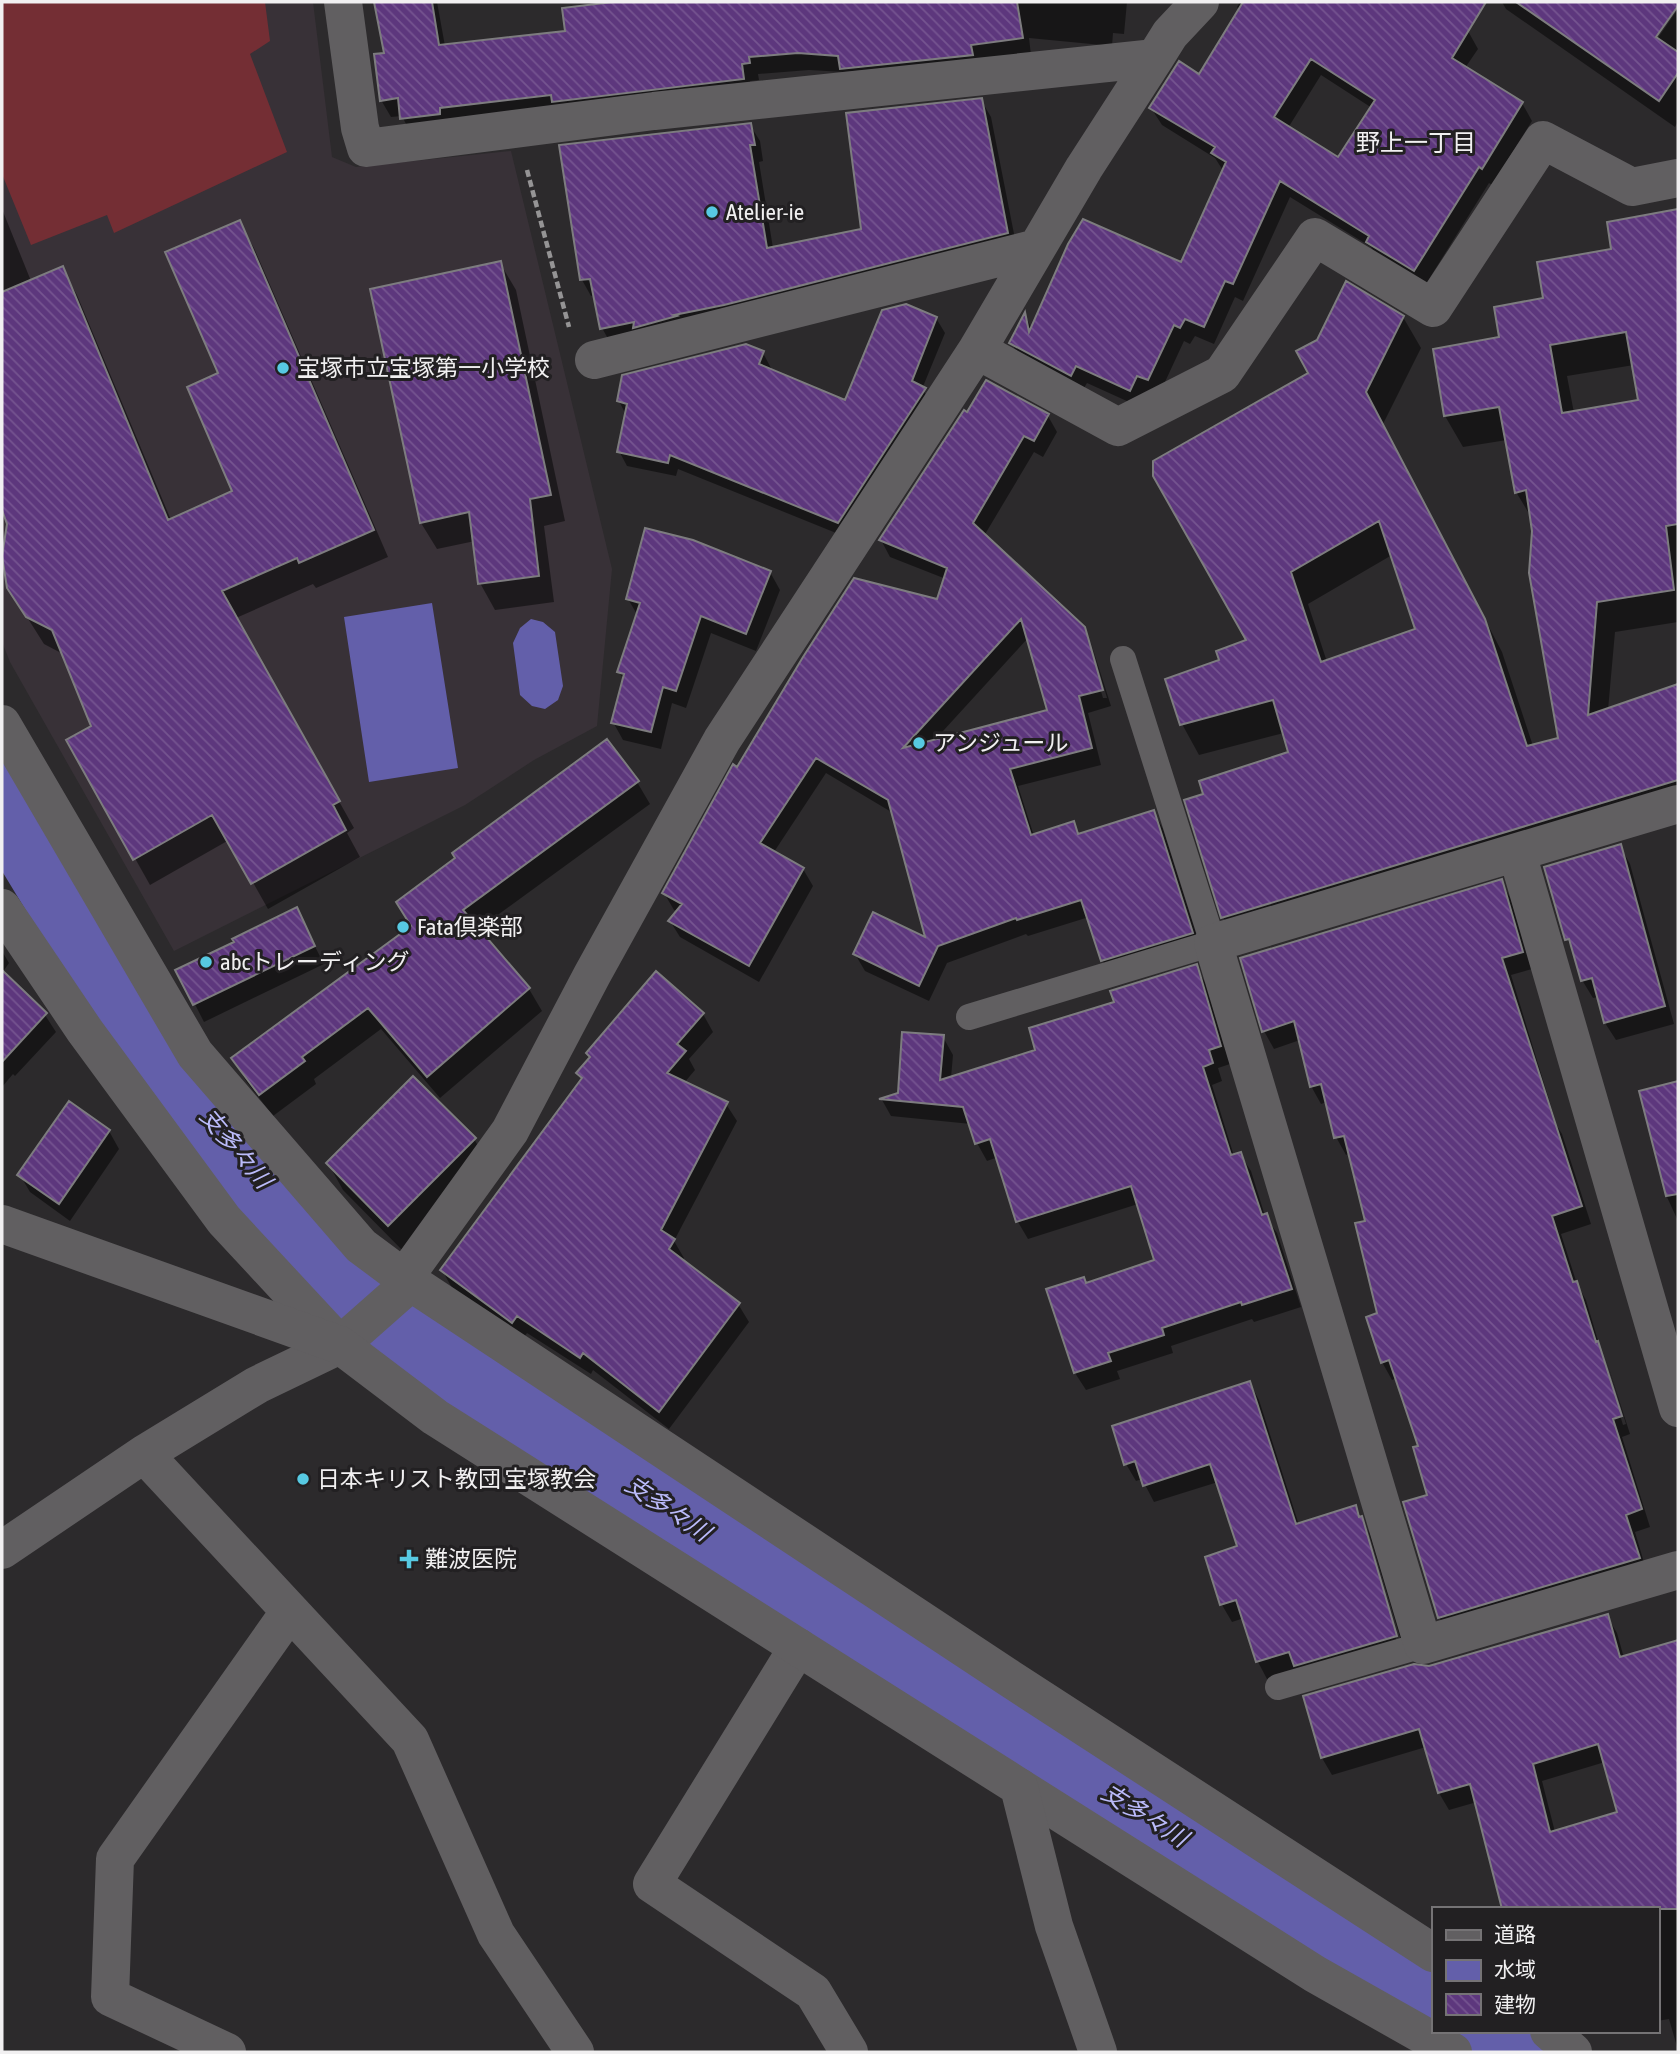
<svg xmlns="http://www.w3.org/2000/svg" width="1680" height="2054" font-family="'Asap Condensed','Noto Sans JP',sans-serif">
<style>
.built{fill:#383137}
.pitch{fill:#742e34}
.water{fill:#635faa}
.shadow{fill:#0007;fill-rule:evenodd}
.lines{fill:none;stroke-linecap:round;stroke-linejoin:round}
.river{stroke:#635faa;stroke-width:80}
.building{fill:url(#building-back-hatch);stroke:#7d7c7f;stroke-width:2;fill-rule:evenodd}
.path{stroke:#959495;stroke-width:4.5;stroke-dasharray:7 3.5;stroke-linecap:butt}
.service{stroke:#615f61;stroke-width:26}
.minor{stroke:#615f61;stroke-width:38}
.tertiary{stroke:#615f61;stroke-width:38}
.poi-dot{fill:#57c9e2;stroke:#222022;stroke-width:2.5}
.labels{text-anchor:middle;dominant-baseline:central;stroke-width:6;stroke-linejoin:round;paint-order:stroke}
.poi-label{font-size:23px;fill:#f1f0f1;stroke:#222022;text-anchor:start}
.neighbourhood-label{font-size:24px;fill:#f1f0f1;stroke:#222022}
.water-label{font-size:24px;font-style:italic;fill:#bbbbfa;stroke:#222022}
</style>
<defs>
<pattern id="building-back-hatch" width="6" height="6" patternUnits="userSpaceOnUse" patternTransform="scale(1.75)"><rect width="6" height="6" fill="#5d377d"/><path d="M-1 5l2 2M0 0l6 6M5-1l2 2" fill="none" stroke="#755490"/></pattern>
</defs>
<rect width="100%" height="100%" fill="#2c2a2c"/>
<!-- built -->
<path class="built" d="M2,2H313L332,157L356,167L511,151L612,569L597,726L534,760L465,805L174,951L10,662L2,642Z"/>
<!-- pitch -->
<path class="pitch" d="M2,2H265L270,41L250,54L287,152L114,233L107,215L31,245L2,174Z"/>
<!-- water -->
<path class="water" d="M432,603L458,768L369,782L344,617Z
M531,619L543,622L555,632L563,686L558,700L545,709L532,706L520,695L513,643L520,628Z"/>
<!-- shadow -->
<path class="shadow" d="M376,2H437L445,46L566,33L564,9L629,2H1127L1124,34L1113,33L1112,46L1029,38L1031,55L844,72L809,70L758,74L759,80L750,81L753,97L412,136L402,116L391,117L381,100L386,55Z
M1240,2H1378L1402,17L1412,2H1420L1468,31L1478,49L1465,68L1522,103L1532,121L1492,185L1489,183L1424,287L1378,259L1371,247L1290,197L1243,301L1235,297L1214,344L1195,336L1190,344L1184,341L1158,397L1140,407L1087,383L1081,393L1021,360L1011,342L1025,315L1032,329L1181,265L1224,172L1215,158L1162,125L1151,108L1200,76L1240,11L1237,7ZM1321,75L1372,108L1339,159L1288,128Z
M1502,2H1678V8H1674L1650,43L1653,45L1678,9V121L1675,127L1506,9Z
M981,100L991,117L1017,249L611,344L602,328L595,295L591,296L582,280L750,125L760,141L763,161L759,162L773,248L863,230Z
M2,209L31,281L62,268L77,295L171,520L234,492L220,374L239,222L254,248L388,557L316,588L313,584L236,618L354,828L347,833L360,857L268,909L229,840L150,885L69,741L93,727L63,654L44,644L8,587L9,523L2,505Z
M1678,211V622L1615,632L1608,710L1678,687V816L1241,948L1223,917L1205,796L1290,753L1284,733L1199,755L1182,724L1221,661L1249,641L1310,374L1403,317L1421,348L1383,424L1502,652L1533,746L1560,739L1533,520L1516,492L1507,440L1463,447L1445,416L1435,350L1501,338L1545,300L1613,250L1609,224ZM1634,365L1640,401L1574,413L1567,376ZM1392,555L1417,630L1327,662L1308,604Z
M500,263L516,290L565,521L544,526L554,602L495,610L480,583L475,541L437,549L421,523L372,291Z
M936,318L945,333L922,389L933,404L846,537L678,469L676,476L627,466L619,451L626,415L619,401L763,353L771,368L770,371L846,402Z
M1048,416L1057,432L1043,457L1034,452L984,536L1083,628L1088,637H1085L1103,698H1107L1090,640L1111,706L1088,713L1101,765L1018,786L1034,836L1073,823L1080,836L1154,812L1163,829L1201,949L1112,976L1102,960L1089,917L1028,936L1026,934L947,963L929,1001L865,971L855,954L927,940L893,813L826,773L774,852L803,869L813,886L759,982L680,937L670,921L678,912L674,910L664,893L738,769L939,601L946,579L890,557L881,540ZM1028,638L1049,711L933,742Z
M770,572L780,590L756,651L711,633L686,708L672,703L661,749L623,740L613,722L624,680L619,672L638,616L628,599Z
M637,782L650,804L477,930L529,989L542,1011L440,1098L381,1029L314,1079L316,1084L273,1116L246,1081L234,1059L413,927Z
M1620,846L1630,864L1674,1024L1616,1040L1605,1023L1598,997L1593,998L1582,980L1574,953L1567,939Z
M1501,882L1511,899L1532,969L1511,975L1557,1126L1562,1134L1591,1224L1561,1234L1577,1284L1586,1300L1623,1425L1626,1424L1605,1356L1630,1434L1622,1437L1650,1527L1635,1532L1648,1576L1449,1634L1439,1617L1429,1496L1420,1447L1397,1378L1392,1380L1382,1362L1380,1314L1367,1222L1350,1153L1346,1155L1336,1137L1327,1102L1321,1104L1311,1086L1300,1040L1274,1049L1264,1031L1242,959Z
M296,910L324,964L204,1022L178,971L236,943Z
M2,951L9,963L2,973L45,1015L56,1032L15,1076L13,1074L2,1087Z
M1196,967L1206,984L1230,1064L1218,1068L1222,1081L1212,1085L1234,1156L1240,1154L1251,1171L1265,1216L1277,1233L1301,1307L1254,1322L1252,1319L1171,1346L1173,1353L1117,1371L1120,1379L1086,1390L1075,1373L1049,1290L1086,1285L1157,1261L1138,1204L1028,1239L1018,1222L998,1157L987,1161L977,1143L971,1124L891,1116L882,1100L899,1095L943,1037L953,1055L951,1078L1037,1051L1116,1003Z
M703,1014L713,1032L689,1059L695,1070L684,1083L726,1104L737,1121L674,1241L684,1258L682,1261L738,1304L749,1322L669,1429L593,1370L591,1374L527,1333L522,1340L452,1288L442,1270L583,1081L579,1074Z
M1678,1085V1221L1667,1197L1642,1094Z
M70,1104L109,1131L119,1149L70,1221L30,1192L20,1175Z
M474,1139L490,1166L404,1252L343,1190L328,1163Z
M1250,1383L1259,1400L1299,1525L1355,1507L1363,1522L1361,1519L1398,1645L1402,1644L1368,1530L1371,1535L1406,1653L1298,1669L1267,1679L1258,1662L1244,1618L1232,1622L1222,1605L1207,1558L1240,1547L1218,1482L1154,1502L1142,1479L1136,1481L1126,1464Z
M1607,1616L1617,1633L1624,1658L1678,1641V2050L1669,2019L1657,2021V1909L1477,1802L1449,1810L1439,1793L1426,1747L1332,1775L1322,1758L1305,1697L1429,1668ZM1605,1762L1620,1813L1555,1832L1542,1781Z"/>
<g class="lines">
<!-- river -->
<path class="river" d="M2,794L110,972L217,1131L395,1325L778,1582L1433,1997
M1486,2031L1509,2052"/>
</g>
<!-- building -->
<path class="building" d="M374,2H432L439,45L565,31L562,8L613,2H1017L1023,38L971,45L973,55L840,69L838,56L798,53L749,57L750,63L742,64L744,79L552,102L551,95L440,108V114L400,119L398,98L380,101L374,54L384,53Z
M1243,2H1486L1452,58L1523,102L1482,169L1479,167L1414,271L1366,242L1369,236L1280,181L1233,284L1225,281L1204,327L1185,319L1180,328L1174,325L1148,380L1137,376L1130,391L1076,366L1071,376L1009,343L1025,312L1029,332L1068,244L1083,219L1181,262L1226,162L1211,153L1215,147L1149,108L1179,61L1199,74ZM1311,59L1375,100L1338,157L1274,117Z
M1516,2H1678V6L1656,37L1678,52V73L1659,101Z
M982,98L1008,233L724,305L674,315L677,316L633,328L634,322L600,329L590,279L580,280L559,145L751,123L755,145H750L767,248L861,229L846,113Z
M1678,209V524L1666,526L1674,590L1597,602L1588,715L1678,684V780L1221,918L1184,800L1203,794L1199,781L1288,752L1273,700L1180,725L1165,679L1219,660L1216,651L1246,640L1153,476V461L1308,373L1296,351L1317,340L1346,281L1404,316L1366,392L1485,619L1527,746L1558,738L1529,573L1532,531L1526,490L1515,493L1499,407L1444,416L1433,349L1499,337L1494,307L1543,298L1537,262L1611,249L1607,222ZM1626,332L1638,400L1562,413L1550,345ZM1379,521L1415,629L1321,662L1291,572Z
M240,220L374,530L299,563L297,558L222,591L340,801L333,805L346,830L251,884L212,815L133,860L66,740L91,726L52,630L26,617L7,588L2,556L7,524L2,510V292L63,266L168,520L232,491L187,387L218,373L165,252Z
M501,261L551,495L530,499L539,576L478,584L469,512L420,523L370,289Z
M906,304L937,317L912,381L926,388L838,523L670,455L668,463L617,452L627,404L617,401L622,375L746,344L764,351L759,364L845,400L882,310Z
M986,380L1049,414L1034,441L1024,436L973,523L1085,627L1103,690L1079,696L1092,748L1010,769L1031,835L1074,821L1078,834L1154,810L1193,933L1101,961L1081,900L1017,920L1016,918L938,946L919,986L853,954L873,912L925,937L888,800L816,758L760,843L804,868L749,966L668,921L682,904L662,893L733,764L737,767L803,657L854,578L937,599L947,568L879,540L964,410L967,412ZM1021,619L1047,710L903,748Z
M645,528L693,540L771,571L746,634L701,616L676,691L663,687L651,732L611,723L624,674L617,672L640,603L626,599Z
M607,739L639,781L463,910L530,988L427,1077L368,1008L302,1057L305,1061L259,1095L231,1058L411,926L396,902L455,858L452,853Z
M1621,844L1665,1006L1604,1023L1592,978L1581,981L1569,939L1565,940L1544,867Z
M1502,879L1523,952L1502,958L1582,1206L1552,1216L1573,1282L1577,1281L1596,1342L1598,1341L1622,1416L1613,1419L1642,1509L1626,1515L1640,1558L1438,1618L1403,1502L1427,1495L1413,1447L1418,1446L1389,1360L1381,1363L1366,1317L1377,1313L1355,1223L1365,1221L1344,1136L1334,1138L1321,1084L1310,1087L1294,1021L1262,1032L1240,958Z
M297,907L315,946L193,1005L175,970L234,942L232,939Z
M1197,964L1221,1046L1209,1050L1213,1063L1203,1067L1231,1155L1241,1152L1262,1215L1267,1213L1292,1289L1242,1305L1241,1302L1162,1328L1164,1335L1108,1353L1111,1361L1074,1373L1046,1289L1084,1277L1086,1283L1154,1260L1131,1186L1016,1222L990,1139L975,1144L963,1107L879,1099L898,1093L902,1032L944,1035L940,1080L1035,1050L1029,1028L1114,1002L1110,991Z
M2,970L47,1013L2,1062Z
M656,971L704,1013L677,1044L686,1051L667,1073L728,1102L661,1230L675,1239L669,1249L740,1303L659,1412L583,1353L580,1358L517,1316L512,1323L440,1270L582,1078L576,1073L590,1057L586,1053Z
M413,1076L476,1138L388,1226L326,1163Z
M1678,1081V1194L1666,1196L1639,1091Z
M69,1101L110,1130L59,1204L17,1175Z
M1250,1381L1296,1524L1356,1505L1359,1517L1362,1516L1397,1636L1294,1666L1289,1652L1256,1662L1236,1600L1220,1605L1205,1557L1237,1546L1210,1464L1143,1486L1135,1461L1124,1465L1112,1426Z
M1608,1614L1620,1657L1678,1640V1909H1502L1470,1784L1438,1793L1419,1729L1321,1758L1303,1696L1414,1664L1429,1666ZM1598,1744L1617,1812L1550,1832L1533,1764Z"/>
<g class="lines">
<!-- path -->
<path class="path" d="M527,170L569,327"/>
<!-- service -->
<path class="service" d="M969,1017L1213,943L1123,659
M1278,1687L1423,1645"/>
<!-- minor -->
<path class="minor" d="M343,2L360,128L366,148L654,111L1155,58
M977,350L1118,427L1222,374L1315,237L1433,308L1543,140L1632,187L1678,178
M594,360L1037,248
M2,724L195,1054L361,1246L404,1278L1009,1678L1433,1953
M1678,804L1213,943L1423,1645L1678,1570
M1517,853L1678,1408
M2,908L85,1031L224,1220L340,1345
M144,1454L410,1740L496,1934L575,2052
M2,1550L144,1454L257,1385L340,1345L400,1292L404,1278L510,1131L592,975L722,740L977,350L1084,168L1155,58L1170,34L1200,2
M798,1647L652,1884L813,1992L849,2052
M1019,1787L1315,1974L1453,2052
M1549,2031L1573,2052
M227,2052L110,1997L115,1859L290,1611"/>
<!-- tertiary -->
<path class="tertiary" d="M2,1224L340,1345L435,1417L1019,1787L1054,1926L1098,2052"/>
</g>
<!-- markers -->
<g class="poi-dot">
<circle cx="712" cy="212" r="7"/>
<circle cx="283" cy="368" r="7"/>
<circle cx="919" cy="743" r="7"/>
<circle cx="403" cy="927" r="7"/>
<circle cx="206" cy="962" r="7"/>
<circle cx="303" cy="1479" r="7"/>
<path d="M405.5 1548.5h7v7h7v7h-7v7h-7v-7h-7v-7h7z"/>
</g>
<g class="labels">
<!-- poi labels -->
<g class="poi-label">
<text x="726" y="212">Atelier-ie</text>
<text x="297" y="368">宝塚市立宝塚第一小学校</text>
<text x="933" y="743">アンジュール</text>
<text x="417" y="927">Fata倶楽部</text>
<text x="220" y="962">abcトレーディング</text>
<text x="317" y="1479">日本キリスト教団 宝塚教会</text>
<text x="425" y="1559">難波医院</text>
</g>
<!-- neighbourhood labels -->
<g class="neighbourhood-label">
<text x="1416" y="142">野上一丁目</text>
</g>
<!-- water labels -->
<g class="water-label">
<text transform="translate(236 1148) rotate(50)">支多々川</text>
<text transform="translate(668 1508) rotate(34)">支多々川</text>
<text transform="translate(1145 1815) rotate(32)">支多々川</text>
</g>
</g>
<!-- border -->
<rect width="1680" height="2054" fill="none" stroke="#f1f0f1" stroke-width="7"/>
<!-- legend -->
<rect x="1432" y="1907" width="228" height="126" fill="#222022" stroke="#757375" stroke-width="2"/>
<rect x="1446" y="1930" width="35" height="10" fill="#615f61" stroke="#757375" stroke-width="2"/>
<text x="1494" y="1942" font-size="21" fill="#f1f0f1">道路</text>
<rect x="1446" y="1960" width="35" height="21" fill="#635faa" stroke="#757375" stroke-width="2"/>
<text x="1494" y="1977" font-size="21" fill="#f1f0f1">水域</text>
<rect x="1446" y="1994" width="35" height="21" fill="url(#building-back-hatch)" stroke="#757375" stroke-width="2"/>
<text x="1494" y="2012" font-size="21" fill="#f1f0f1">建物</text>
</svg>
